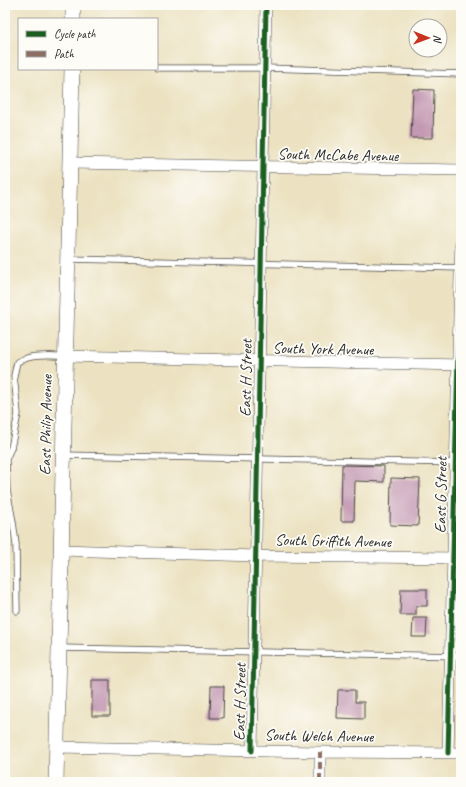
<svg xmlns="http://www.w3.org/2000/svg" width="466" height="787" font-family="Caveat,sans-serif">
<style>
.building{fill:#c398b2}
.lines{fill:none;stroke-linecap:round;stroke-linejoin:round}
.service-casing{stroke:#484642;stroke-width:7}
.minor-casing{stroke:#484642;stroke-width:12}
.secondary-casing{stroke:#484642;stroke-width:16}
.service{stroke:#fff;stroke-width:5.5}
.minor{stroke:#fff;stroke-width:11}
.secondary{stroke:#fff;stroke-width:15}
.quiet{stroke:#8d6e63;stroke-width:4;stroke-dasharray:8 4;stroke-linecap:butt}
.cycleway-casing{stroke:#fdfcf7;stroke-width:8}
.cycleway{stroke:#1b5e20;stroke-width:5}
.labels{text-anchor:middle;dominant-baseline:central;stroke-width:3.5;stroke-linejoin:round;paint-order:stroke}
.street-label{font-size:16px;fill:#2b2b2b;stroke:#fdfcf7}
</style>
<rect width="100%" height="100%" fill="#fdfcf7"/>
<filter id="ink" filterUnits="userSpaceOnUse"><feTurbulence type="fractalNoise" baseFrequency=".025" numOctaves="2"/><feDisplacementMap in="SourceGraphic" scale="8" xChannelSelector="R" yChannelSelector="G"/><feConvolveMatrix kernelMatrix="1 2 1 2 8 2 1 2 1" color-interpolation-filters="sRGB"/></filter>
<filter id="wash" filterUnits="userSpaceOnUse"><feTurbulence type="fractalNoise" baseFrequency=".012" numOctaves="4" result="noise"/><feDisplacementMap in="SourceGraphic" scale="16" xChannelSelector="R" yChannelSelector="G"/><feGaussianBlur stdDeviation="0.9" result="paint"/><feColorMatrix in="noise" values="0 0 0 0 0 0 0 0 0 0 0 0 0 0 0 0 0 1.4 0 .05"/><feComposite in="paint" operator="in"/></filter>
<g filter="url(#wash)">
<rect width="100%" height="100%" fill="#ece2c1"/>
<g id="blocks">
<!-- building -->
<path class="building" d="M413,89L434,90L433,138H411Z
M342,465L384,466V482L355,481L354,521H341Z
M391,478L420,479L418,526L390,525Z
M401,589H427V606H416V615H400Z
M413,618H427L426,637H412Z
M92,680H110V716H92Z
M211,686H224L223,718H210Z
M338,690H355V702H364V719L337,718Z"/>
</g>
</g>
<g filter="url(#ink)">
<use href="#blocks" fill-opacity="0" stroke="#484642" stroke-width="1"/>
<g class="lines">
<defs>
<path id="service" d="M157,68H265L461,74
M69,259L461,268
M63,455L461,463
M17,611L16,544L13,522L7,490L6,459L11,448L18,414L14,376L17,362C32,354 48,356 64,356
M60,648L461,656"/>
<path id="minor" d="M70,163L461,170
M65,356L461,365
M61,550L256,556L461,558
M56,747L320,752L461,753
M252,751L266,5
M448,753L461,237
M320,782V752"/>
<path id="secondary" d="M73,19V5
M56,782L72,69"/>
</defs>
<!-- service casing -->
<use href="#service" class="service-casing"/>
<!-- minor casing -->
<use href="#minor" class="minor-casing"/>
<!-- secondary casing -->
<use href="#secondary" class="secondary-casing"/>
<!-- service -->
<use href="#service" class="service"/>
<!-- minor -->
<use href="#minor" class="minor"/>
<!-- secondary -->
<use href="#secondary" class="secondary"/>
<!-- quiet -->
<path class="quiet" d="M320,782V752"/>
<defs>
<path id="cycleway" d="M252,751L266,5
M448,753L461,237"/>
</defs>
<!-- cycleway casing -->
<use href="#cycleway" class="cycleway-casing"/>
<!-- cycleway -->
<use href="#cycleway" class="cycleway"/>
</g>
</g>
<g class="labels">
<!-- street labels -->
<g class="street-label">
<text transform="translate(338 155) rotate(1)">South McCabe Avenue</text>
<text transform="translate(323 349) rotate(1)">South York Avenue</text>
<text transform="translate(246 378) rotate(-89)">East H Street</text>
<text transform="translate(46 425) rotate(-89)">East Philip Avenue</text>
<text transform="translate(441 495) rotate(-89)">East G Street</text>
<text transform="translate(333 541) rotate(1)">South Griffith Avenue</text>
<text transform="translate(240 702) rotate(-89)">East H Street</text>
<text transform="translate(319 736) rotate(1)">South Welch Avenue</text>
</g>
</g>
<!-- margin -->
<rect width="466" height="787" fill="none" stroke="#fdfcf7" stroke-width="20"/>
<!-- legend -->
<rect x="18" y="18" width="140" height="52" fill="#fdfcf7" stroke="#a9a8a5"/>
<rect x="26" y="31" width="20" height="6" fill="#1b5e20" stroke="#a9a8a5"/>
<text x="54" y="38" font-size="12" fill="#2b2b2b">Cycle path</text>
<rect x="26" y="51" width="20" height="6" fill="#8d6e63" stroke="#a9a8a5"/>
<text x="54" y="58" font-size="12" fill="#2b2b2b">Path</text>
<!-- north arrow -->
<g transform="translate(428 38) rotate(91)"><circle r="19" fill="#fdfcf7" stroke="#a9a8a5"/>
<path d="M0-3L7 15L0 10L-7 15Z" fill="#c8321e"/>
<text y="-6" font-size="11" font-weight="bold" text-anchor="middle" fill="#2b2b2b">N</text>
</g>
</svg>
